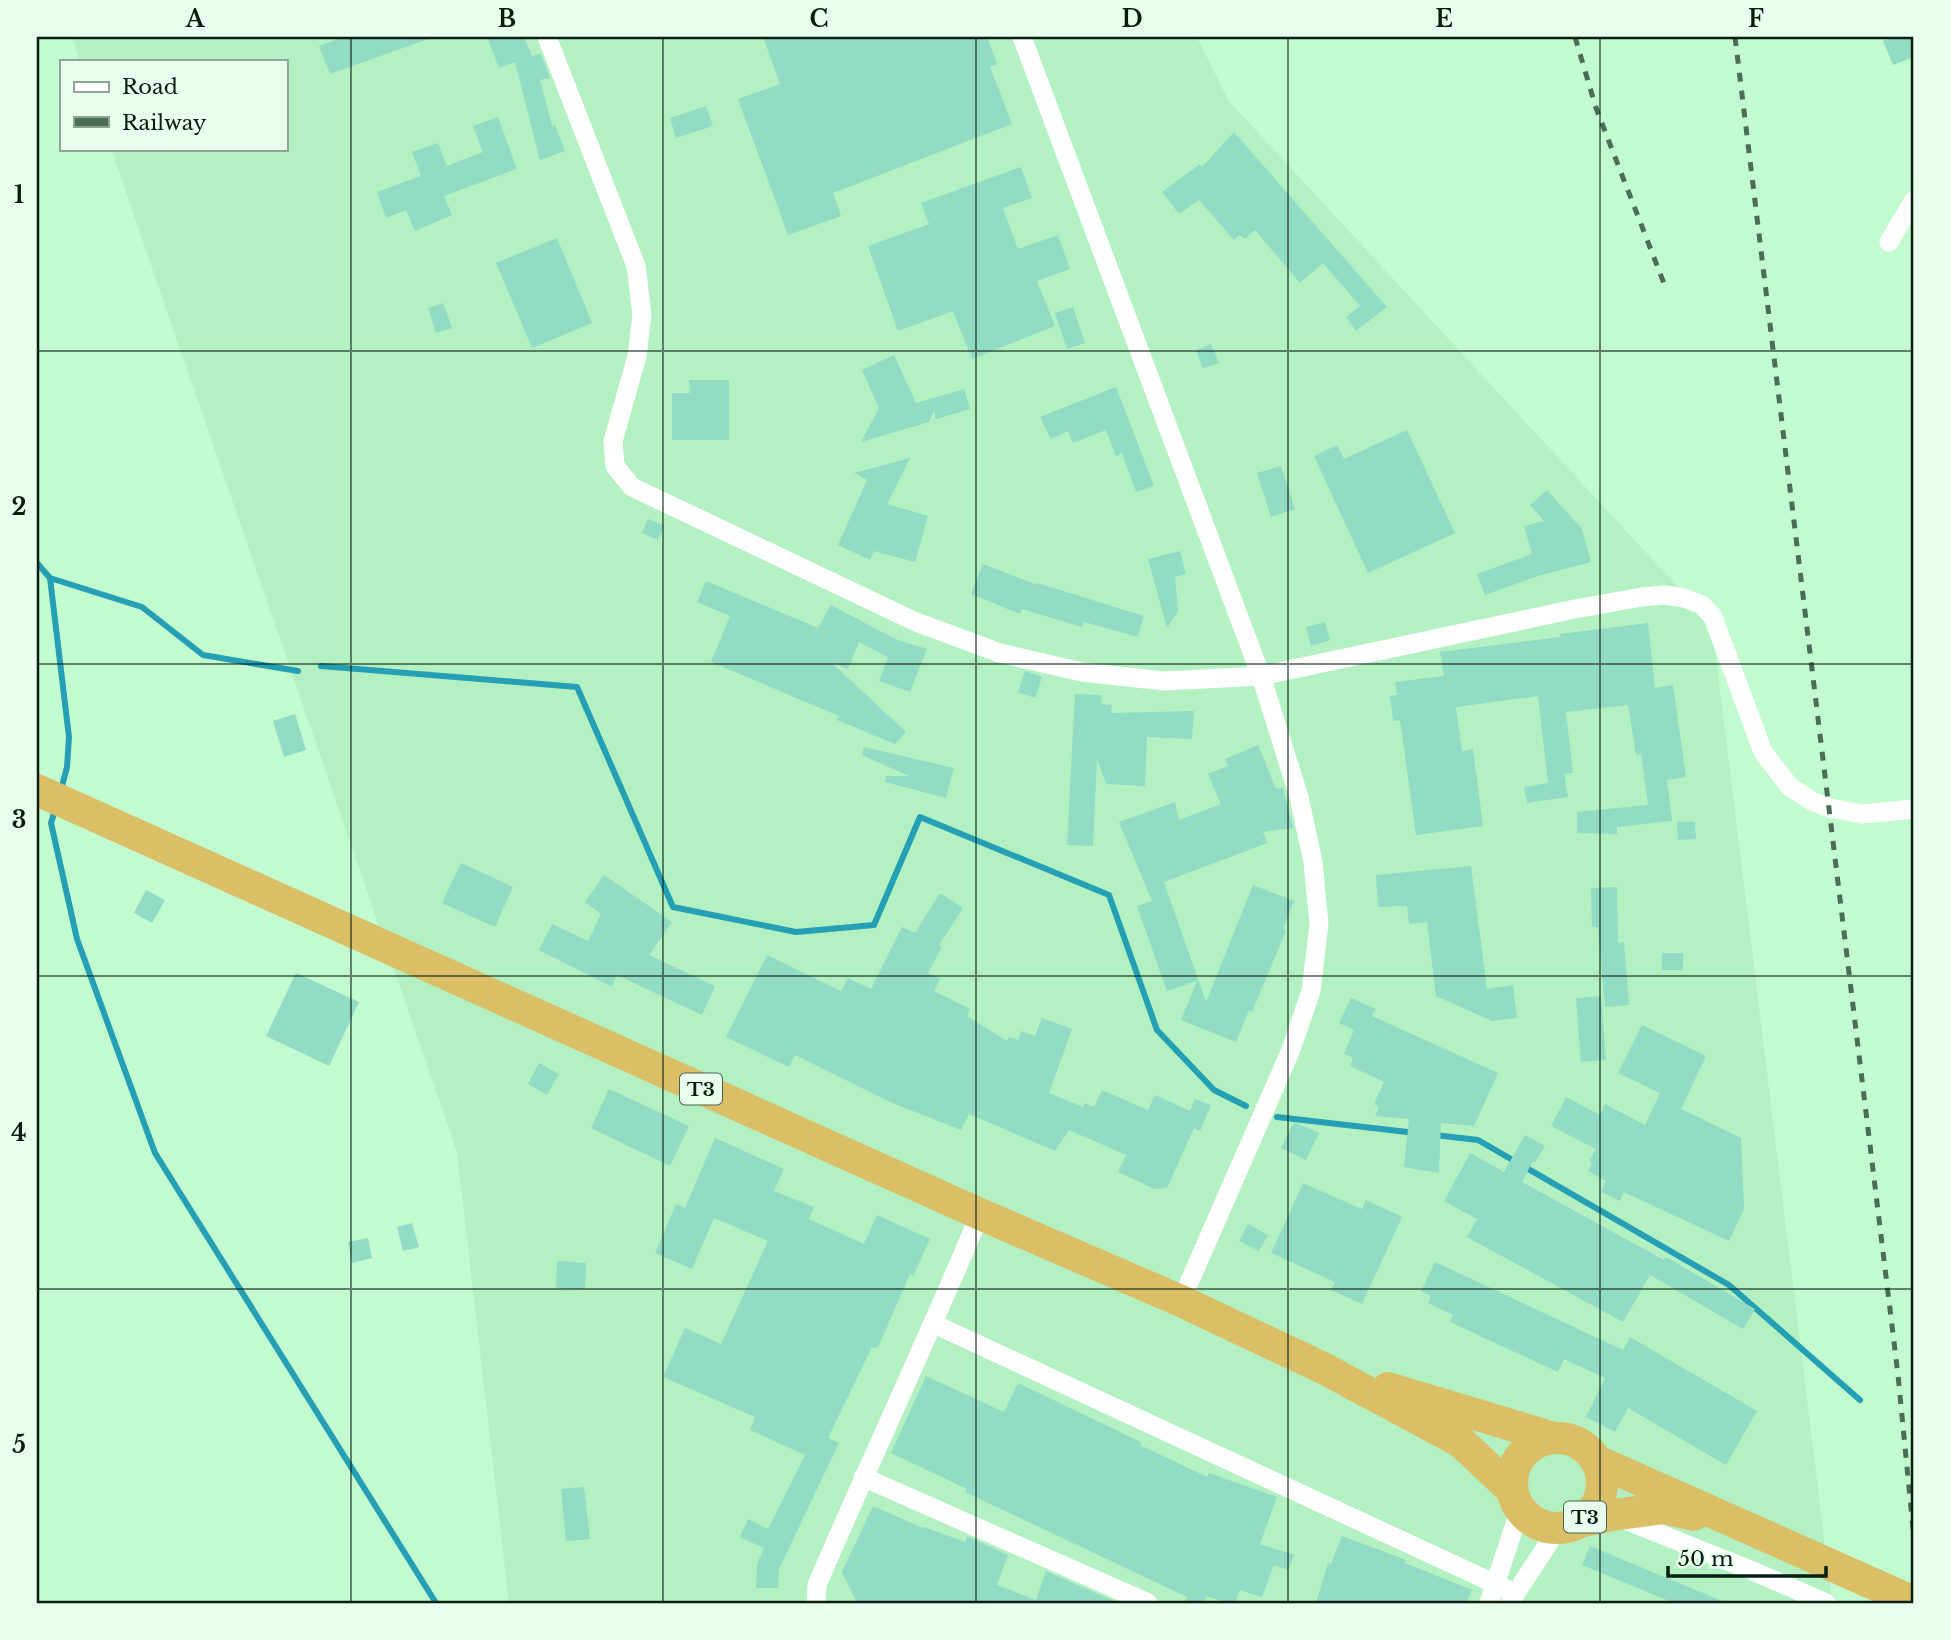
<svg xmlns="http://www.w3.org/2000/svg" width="1951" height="1640" font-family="'Libre Baskerville',serif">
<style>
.built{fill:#b3f1c2}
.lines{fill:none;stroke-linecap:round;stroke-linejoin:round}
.stream{stroke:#259fb4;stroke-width:6}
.building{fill:#92dbc4}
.minor{stroke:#fff;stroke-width:19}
.trunk{stroke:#dabf67;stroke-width:32}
.rail{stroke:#4c6d55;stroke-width:5;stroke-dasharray:9 9;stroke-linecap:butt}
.grid{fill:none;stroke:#081d0f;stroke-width:2;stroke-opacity:0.55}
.labels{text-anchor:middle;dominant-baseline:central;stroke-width:6;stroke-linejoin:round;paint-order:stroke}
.shield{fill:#e9ffed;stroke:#4c6152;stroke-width:2}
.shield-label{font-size:19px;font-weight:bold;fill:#081d0f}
.neatline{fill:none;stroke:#081d0f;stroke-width:2.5}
.grid-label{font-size:23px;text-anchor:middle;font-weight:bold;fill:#081d0f}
</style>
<rect width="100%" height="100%" fill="#c3fbd1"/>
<!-- built -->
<path class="built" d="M72,37H1197L1228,100L1712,624L1832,1603H509L457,1152L111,149H285V61H80Z"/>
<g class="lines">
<!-- stream -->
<path class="stream" d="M37,563L50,578L69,737L67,767L61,790
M50,578L142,607L203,655L298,671
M321,666L577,687L673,907L796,932L874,925L920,817L1109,895L1157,1030L1214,1090L1246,1106
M56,807L51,823L77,939L155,1153L436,1603
M1277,1117L1416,1133
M1434,1135L1478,1140L1729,1285L1860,1400"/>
</g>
<!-- building -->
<path class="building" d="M344,37H427L428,39L330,74L319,46Z
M487,37H524L532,56L541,54L550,78L540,80L552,126L555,125L565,151L540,160L515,62L499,68Z
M763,37H987L997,64L990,67L1012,124L833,193L841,216L788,235L738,99L780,84Z
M1893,37H1909L1914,49V57L1893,65L1883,41Z
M706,106L713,126L676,138L670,118Z
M498,117L517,169L444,196L452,215L415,231L406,210L386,218L377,192L421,176L412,152L438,143L447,166L483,152L473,126Z
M1234,132L1387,307L1356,331L1346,317L1360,306L1323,263L1300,283L1255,230L1245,239L1240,235L1234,240L1199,200L1179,214L1162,192L1200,164L1202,167Z
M1021,167L1032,198L1003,208L1018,249L1058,235L1070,269L1037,281L1055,326L972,359L953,311L898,331L868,246L929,224L921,203Z
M557,238L592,323L532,348L496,263Z
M443,303L452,328L436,333L428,308Z
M1073,307L1085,343L1067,349L1055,313Z
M1211,344L1219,363L1203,368L1196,350Z
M894,355L916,403L964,389L970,409L936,419L934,411L929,422L861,442L879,408L862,370Z
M689,380H729V440H672V393H690Z
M1116,387L1154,486L1136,492L1122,453L1116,456L1106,430L1073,443L1068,431L1051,439L1040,417Z
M1407,430L1455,533L1368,573L1314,456L1337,445L1344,459Z
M910,458L887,504L928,516L915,562L874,551L870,560L838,545L867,480L854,473Z
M1281,466L1295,509L1271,517L1257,473Z
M1547,490L1582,529L1591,562L1538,576L1485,595L1477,574L1532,554L1524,526L1544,521L1530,505Z
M648,519L664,525L658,540L642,533Z
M1180,551L1186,574L1175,577L1178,611L1167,628L1148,559Z
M983,564L1037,585V583L1144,616L1138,637L1084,622L1082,627L1022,609L1020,614L971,594Z
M706,581L818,628L831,605L895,639L927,649L910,692L879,681L888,657L859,642L848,669L832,663L906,732L895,744L837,720L839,716L711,662L730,616L697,602Z
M1325,622L1330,640L1311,646L1306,627Z
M1648,623L1655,688L1673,685L1686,777L1667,780L1672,821L1617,827V834L1577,833V812L1648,805L1641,754L1636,755L1628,705L1566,712L1573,773L1564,774L1568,797L1527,803L1524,787L1548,783L1538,696L1456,707L1462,751L1473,749L1483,826L1416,835L1400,720L1393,721L1390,696L1397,695L1395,682L1444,676L1440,652L1560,637V634Z
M1025,671L1042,677L1035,698L1018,692Z
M1075,694L1102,695L1101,704L1112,705L1111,713L1194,711L1192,739L1147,737L1145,786L1106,784L1097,759L1093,846L1067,845Z
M295,714L306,750L284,757L273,721Z
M1258,745L1276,789L1283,788L1293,828L1263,832L1267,843L1164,882L1206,1002L1253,885L1294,901L1283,929L1286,931L1252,1012L1249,1010L1236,1042L1181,1020L1197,981L1167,991L1137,906L1152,901L1119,822L1175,802L1179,820L1221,804L1208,774L1228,766L1225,759Z
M864,747L954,768L946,798L885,782L886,776H909L862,755Z
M1677,822H1695L1696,839L1678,840Z
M461,863L513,887L495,927L442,903Z
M1471,866L1487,989L1513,985L1517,1018L1492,1021L1436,996L1427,922L1409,924L1407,906L1378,907L1376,875Z
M604,875L672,922L649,955L715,986L702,1015L617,975L612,987L539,950L552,924L588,941L601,914L585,902Z
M1617,887L1618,943L1624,942L1629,1005L1605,1007L1598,927H1592L1591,888Z
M146,890L165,900L152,923L134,913Z
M940,893L963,908L939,945L942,947L928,973L940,979L934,991L970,1009L967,1016L1007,1041L1009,1037L1018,1040L1021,1031L1035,1036L1042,1018L1072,1029L1049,1093L1083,1107L1085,1103L1094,1107L1102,1090L1148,1110L1155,1095L1190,1111L1195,1099L1211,1105L1200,1131L1194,1128L1167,1188L1155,1189L1118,1172L1126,1155L1069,1130L1055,1151L969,1114L961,1130L890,1102L795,1055L789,1067L726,1037L767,955L841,991L848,978L871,989L902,927L915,933Z
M1662,953H1683V970H1662Z
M296,973L359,1002L329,1066L266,1036Z
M1601,996L1606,1060L1581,1062L1576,998Z
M1351,998L1376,1009L1372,1016L1498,1073L1474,1126L1441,1123L1439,1173L1404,1167L1409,1119L1375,1116L1379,1107L1374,1104L1384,1082L1350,1066L1353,1058L1344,1054L1354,1030L1339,1023Z
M1642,1025L1706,1056L1681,1109L1741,1138L1744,1209L1729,1241L1624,1192L1620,1201L1601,1192L1606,1181L1588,1171L1592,1163L1589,1161L1596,1149L1551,1126L1566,1097L1600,1115L1605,1104L1645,1125L1660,1093L1618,1073Z
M539,1063L559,1074L547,1095L528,1084Z
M609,1089L689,1126L670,1166L591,1128Z
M1294,1122L1319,1133L1306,1160L1281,1148Z
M1525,1135L1545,1146L1535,1162L1533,1161L1522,1182L1664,1260L1666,1257L1755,1309L1743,1329L1650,1275L1623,1322L1467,1237L1477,1219L1444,1201L1470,1153L1504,1172Z
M715,1138L784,1169L774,1191L814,1207L809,1219L864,1244L877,1215L930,1239L913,1276L910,1274L879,1345L876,1348L872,1347L828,1438L839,1443L779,1569L778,1588H756L757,1564L764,1548L740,1537L748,1519L768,1529L805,1455L750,1430L755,1417L663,1377L685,1328L721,1344L768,1241L714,1218L692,1269L655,1253L676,1204L685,1208Z
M1303,1183L1362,1209L1366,1200L1402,1217L1362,1304L1331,1290L1335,1282L1271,1253Z
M412,1223L419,1247L403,1251L397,1227Z
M1248,1224L1268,1235L1259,1251L1239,1241Z
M368,1238L372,1258L352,1263L348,1242Z
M557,1261L586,1263L585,1289L556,1288Z
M1435,1262L1623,1350L1630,1337L1757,1411L1726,1465L1628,1408L1615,1432L1586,1417L1605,1378L1564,1359L1558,1372L1450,1322L1453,1315L1428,1303L1431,1296L1421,1291Z
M926,1376L1004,1412L1018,1383L1141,1442L1140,1445L1207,1477L1209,1473L1277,1497L1260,1544L1294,1555L1288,1570L1274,1565L1262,1597L1240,1590L1235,1603H1227L1206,1596L1205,1603H1185L1187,1597L965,1492L967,1489L891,1453Z
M584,1487L590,1539L566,1541L561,1489Z
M873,1506L923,1528L924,1527L965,1542L967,1536L1008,1555L997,1585L1036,1600L1046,1571L1118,1603H857L842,1572Z
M1342,1536L1406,1560L1405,1563L1472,1590L1466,1603H1316L1328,1563L1331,1564Z
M1590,1546L1727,1603H1674L1582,1565Z"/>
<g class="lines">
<!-- minor -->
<path class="minor" d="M547,37L636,266L642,315L637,356L613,441L615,466L632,487L916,622L1000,653L1082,672L1164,681L1261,676L1575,609L1642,597L1664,595L1684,598L1702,605L1713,617L1763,752L1790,787L1812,801L1830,808L1862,814L1914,809
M1022,37L1261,676L1299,797L1313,862L1319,924L1311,991L1290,1052L1181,1301
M1889,242L1914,200
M934,1324L1515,1593
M863,1477L1148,1603
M1620,1518L1753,1571L1826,1603
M1510,1602L1559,1527
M816,1603L817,1585C870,1461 928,1338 980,1214
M1489,1603L1520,1509"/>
<!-- trunk -->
<path class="trunk" d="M37,790L980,1214L1181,1301L1323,1368L1461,1442L1512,1490
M1388,1388L1554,1438
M1512 1483a45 45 0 1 1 90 0a45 45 0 1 1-90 0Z
M1595,1460L1914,1602
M1579,1522L1612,1515L1664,1508L1694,1515"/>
<!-- rail -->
<path class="rail" d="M1575,37L1596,108L1665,286
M1735,37L1898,1375L1914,1539"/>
</g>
<!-- grid -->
<path class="grid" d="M351,37V1603M663,37V1603M976,37V1603M1288,37V1603M1600,37V1603M37,351H1914M37,664H1914M37,976H1914M37,1289H1914"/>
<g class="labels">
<!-- shield labels -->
<g class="shield">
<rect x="680" y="1073.5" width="42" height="31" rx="5"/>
<rect x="1564" y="1501.5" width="42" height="31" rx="5"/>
</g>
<g class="shield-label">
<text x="701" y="1089">T3</text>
<text x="1585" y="1517">T3</text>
</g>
</g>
<!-- border -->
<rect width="1951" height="1640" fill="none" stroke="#e9ffed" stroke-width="77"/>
<!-- legend -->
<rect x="60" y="60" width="228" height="91" fill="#e9ffed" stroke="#8fa594" stroke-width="2"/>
<rect x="74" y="82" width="35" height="10" fill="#ffffff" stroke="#8fa594" stroke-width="2"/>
<text x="122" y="94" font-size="21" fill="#081d0f">Road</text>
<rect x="74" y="117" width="35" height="10" fill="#4c6d55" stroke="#8fa594" stroke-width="2"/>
<text x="122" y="130" font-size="21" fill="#081d0f">Railway</text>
<!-- scale -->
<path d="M1668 1566v10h158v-10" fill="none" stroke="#081d0f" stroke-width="3.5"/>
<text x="1678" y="1566" font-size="21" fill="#081d0f" stroke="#e9ffed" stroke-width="5" paint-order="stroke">50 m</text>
<rect x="38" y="38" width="1874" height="1564" class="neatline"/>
<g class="grid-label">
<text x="195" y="27">A</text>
<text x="507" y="27">B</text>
<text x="819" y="27">C</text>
<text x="1132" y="27">D</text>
<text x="1444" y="27">E</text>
<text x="1756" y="27">F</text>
<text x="19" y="203">1</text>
<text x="19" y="515">2</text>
<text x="19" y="828">3</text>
<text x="19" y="1141">4</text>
<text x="19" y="1453">5</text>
</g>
</svg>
